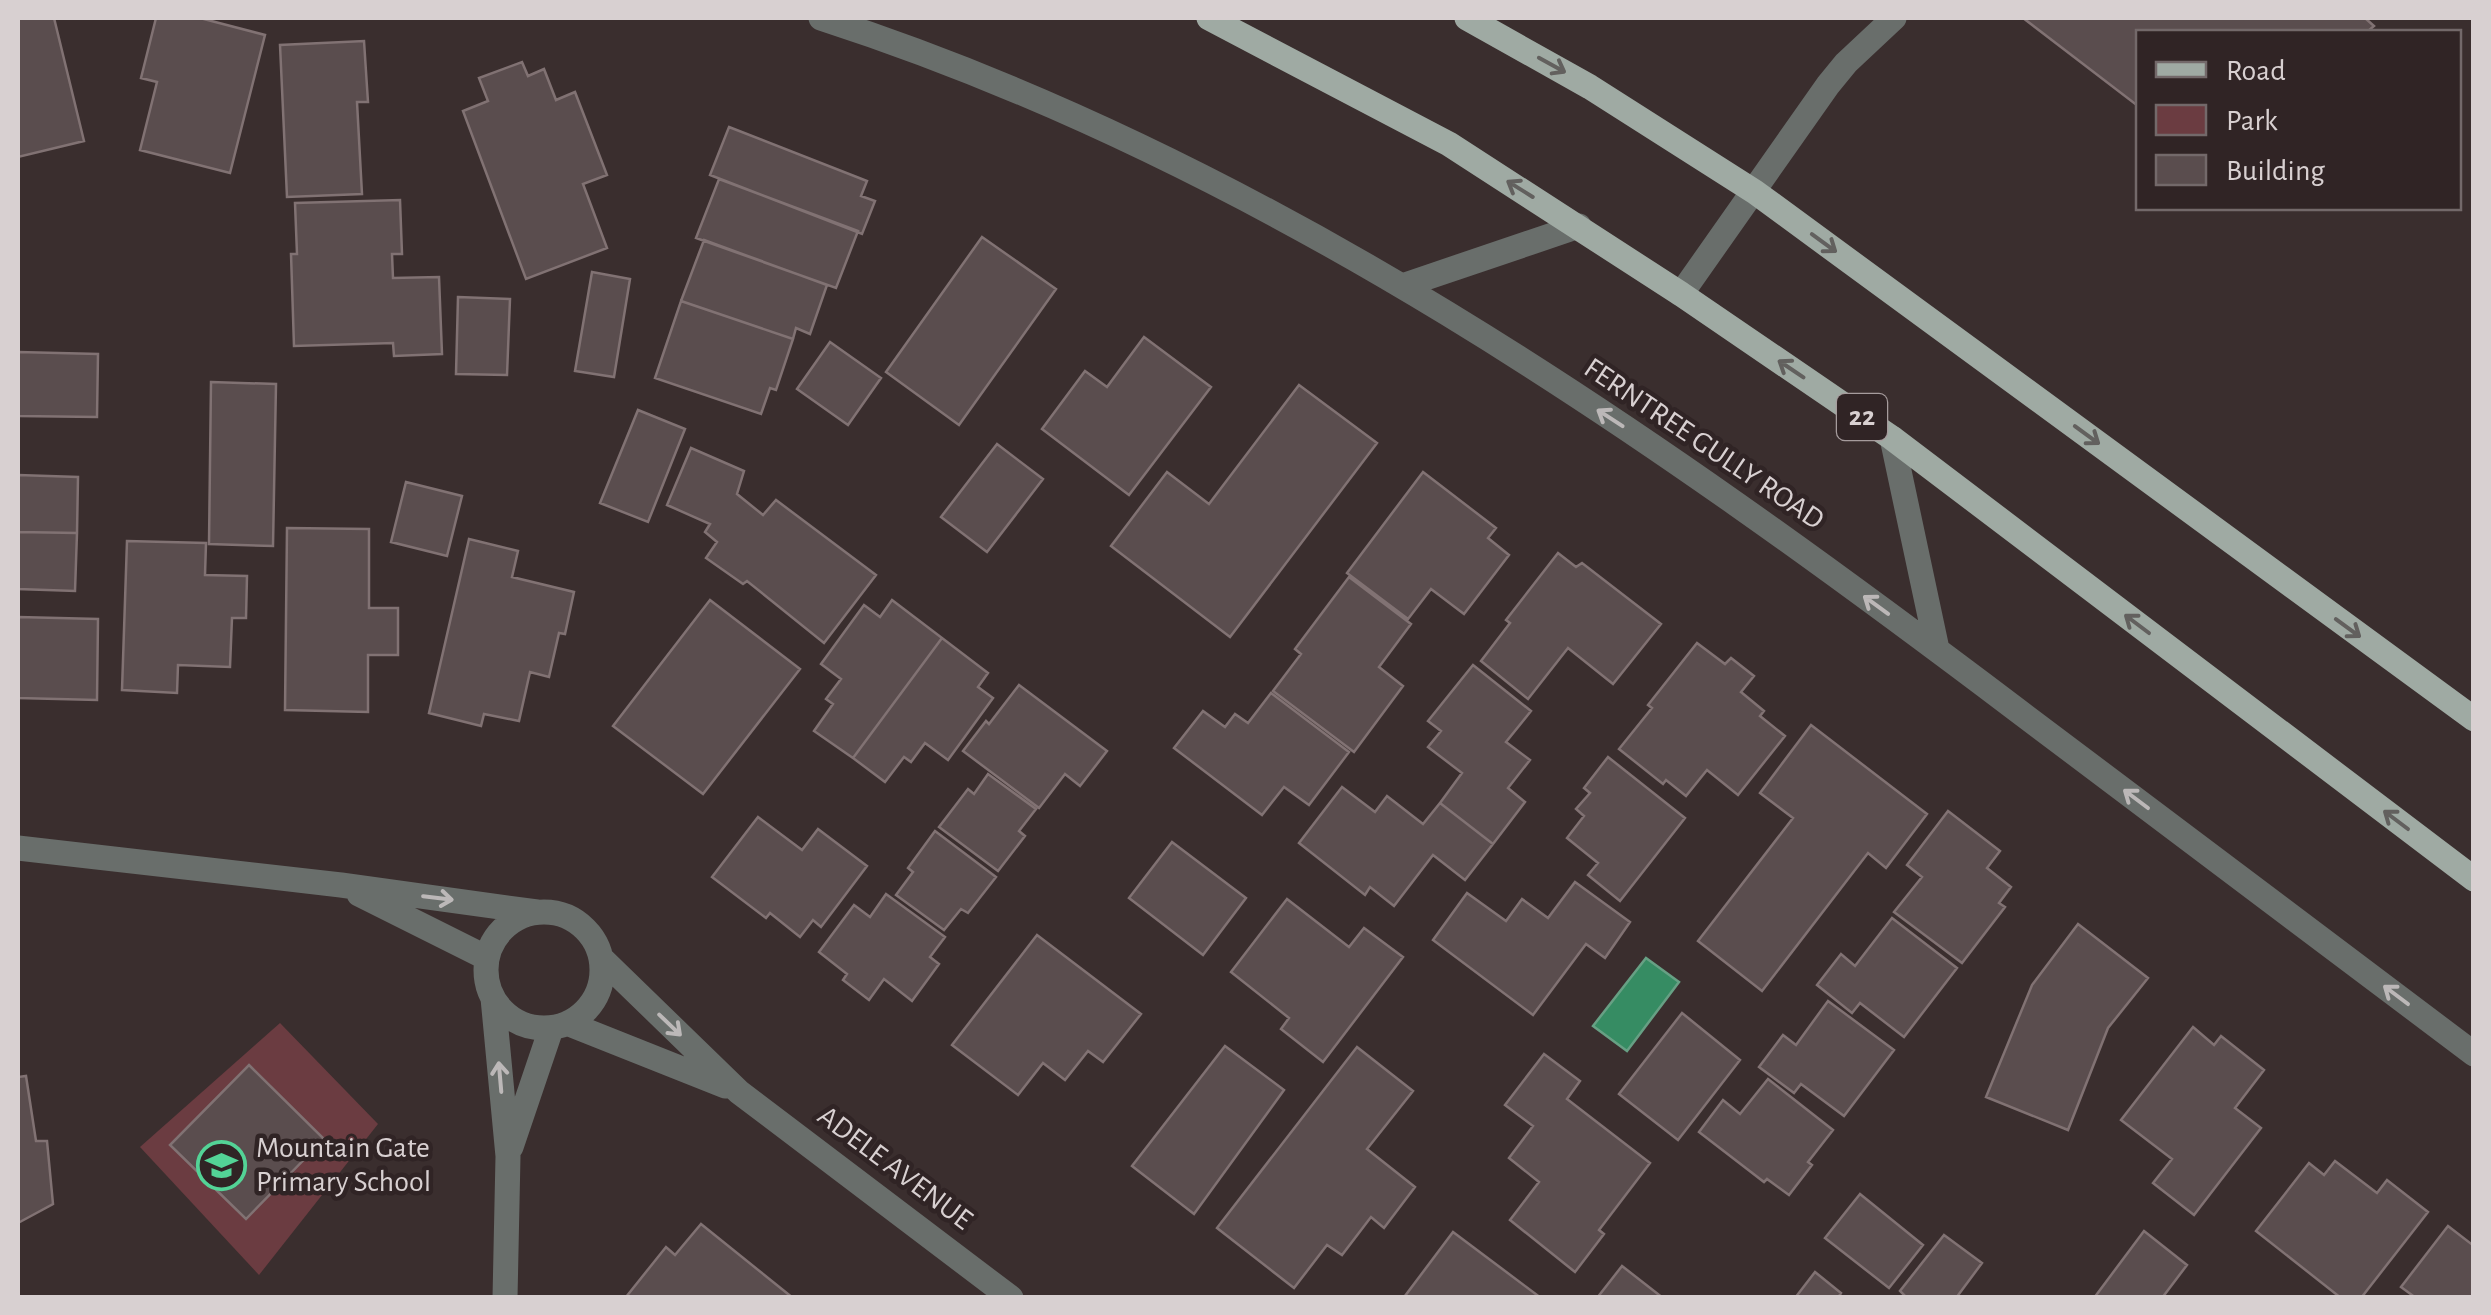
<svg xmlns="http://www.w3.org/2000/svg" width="2491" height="1315" font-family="'Alegreya Sans',sans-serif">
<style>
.green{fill:#6b3c41}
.water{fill:#368c63;stroke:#67a084;stroke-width:2.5}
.building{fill:#5a4d4e;stroke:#817273;stroke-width:2.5}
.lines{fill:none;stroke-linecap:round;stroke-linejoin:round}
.minor{stroke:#696e6b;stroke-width:25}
.major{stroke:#9faaa3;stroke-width:25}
.oneway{stroke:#62605e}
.oneway2{stroke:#bcb8b8}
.labels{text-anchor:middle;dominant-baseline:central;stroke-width:9;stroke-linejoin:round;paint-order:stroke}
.shield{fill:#302425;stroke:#a69c9d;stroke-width:2.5}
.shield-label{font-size:28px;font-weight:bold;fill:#d8d0d1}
.street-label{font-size:30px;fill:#d8d0d1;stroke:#302425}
.poi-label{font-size:30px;fill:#d8d0d1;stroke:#302425;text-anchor:start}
</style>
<rect width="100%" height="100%" fill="#3a2e2e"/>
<!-- green -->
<path class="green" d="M280,1023L378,1124L259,1275L140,1147Z"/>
<!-- water -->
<path class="water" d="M1646,958L1679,982L1627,1051L1593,1026Z"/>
<!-- building -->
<path class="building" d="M18,18H54L84,141L18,157Z
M156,18H200L265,35L230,173L140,150L157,82L141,78Z
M2023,18H2365L2374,26L2367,32H2138V106Z
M364,41L368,102H357L362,194L287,197L280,45Z
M522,62L528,76L544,69L556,100L575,92L607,175L583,184L607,248L526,279L463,111L488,101L479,78Z
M729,127L867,181L861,196L875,201L862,234L710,175Z
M719,179L858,231L836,288L696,238Z
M400,200L402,254H392L393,278L439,277L442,354L394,356L393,343L294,346L291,254H297L295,203Z
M982,237L1056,289L959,425L886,372Z
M704,240L827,285L810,334L796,328L793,339L681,301Z
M592,272L630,279L614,377L575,371Z
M458,297L510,299L507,375L456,374Z
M681,301L793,339L776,390L770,388L761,414L655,378Z
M1144,337L1211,387L1129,495L1042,429L1085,371L1107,387Z
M830,342L881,378L848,425L797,389Z
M18,352L98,354L97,417L18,416Z
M211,382L276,384L273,546L209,544Z
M1299,385L1377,443L1230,637L1111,546L1167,472L1209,504Z
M638,410L685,429L648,522L600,503Z
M997,444L1043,479L987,552L941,517Z
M691,448L744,471L737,494L763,515L776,500L876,575L824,643L747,581L743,584L706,558L717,542L705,532L710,524L667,505Z
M1423,472L1496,528L1488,538L1509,555L1464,614L1431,589L1408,619L1347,573Z
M18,475L78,477L77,533L18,532Z
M406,482L462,496L447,556L391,542Z
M287,528L369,529V608H398V655H368V712L285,710Z
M18,532L77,533L75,591L18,589Z
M469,539L518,551L512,577L574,592L565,634L559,633L549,677L530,672L519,721L484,714L481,726L429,713Z
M127,541L206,543L205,575L247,576L246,618H232L230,667L178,665L177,693L122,690Z
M1558,553L1576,567L1582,563L1661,624L1613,684L1568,648L1528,699L1481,661L1510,623L1506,620Z
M1349,577L1411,624L1379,667L1403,686L1354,752L1273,691L1301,654L1295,649Z
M710,600L800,669L703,794L613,726Z
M892,600L942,638L853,758L814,731L833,704L826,699L841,679L821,664L864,605L880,617Z
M18,617L98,619L97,700L18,698Z
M942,638L988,673L978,687L993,698L948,760L925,743L911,762L904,757L885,782L853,758Z
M1697,643L1725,664L1731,658L1754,676L1741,692L1764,711L1760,716L1785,736L1738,795L1707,770L1686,796L1666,780L1663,784L1619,749L1652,708L1648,705Z
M1473,665L1531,711L1506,742L1530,760L1508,788L1525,802L1493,844L1440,803L1462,773L1428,747L1441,731L1428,721Z
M1019,685L1107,751L1080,786L1065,774L1039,808L963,751L986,721L989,724Z
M1271,693L1349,752L1309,805L1284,787L1262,815L1174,748L1203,711L1225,727L1235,714L1248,723Z
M1811,725L1927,814L1886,868L1868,853L1762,991L1698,941L1793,818L1760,793Z
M1608,757L1685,818L1620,901L1588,875L1598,863L1567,838L1584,816L1576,809L1590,793L1584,788Z
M988,774L1036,809L1019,831L1025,836L998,871L939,827L968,789L974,794Z
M1342,787L1375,812L1387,796L1423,824L1440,803L1493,844L1465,880L1433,855L1394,906L1370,887L1365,895L1299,843Z
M1948,811L2000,851L1987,868L2011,887L1999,903L2005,907L1962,963L1894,912L1922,877L1907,865Z
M758,817L802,850L818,829L867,866L821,927L813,920L800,937L770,913L766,918L712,877Z
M935,831L996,877L968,913L961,909L944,930L896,895L913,872L908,868Z
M1172,842L1246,898L1203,955L1129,898Z
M1575,882L1630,922L1605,958L1586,944L1533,1015L1433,940L1467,893L1506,921L1522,899L1548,918Z
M886,894L945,937L930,957L939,964L912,1001L884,979L869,1000L843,980L847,974L819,952L854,905L870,917Z
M1287,899L1349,947L1364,928L1403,957L1323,1062L1281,1029L1289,1018L1231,972Z
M1892,918L1957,968L1904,1037L1860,1003L1852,1013L1817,985L1841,954L1855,966Z
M2078,924L2148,978L2108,1028L2068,1130L1986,1097L2032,985Z
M1037,935L1141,1014L1103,1062L1088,1051L1065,1080L1043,1063L1018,1095L952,1045Z
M1828,1001L1894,1050L1844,1116L1801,1084L1794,1093L1759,1067L1783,1035L1796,1045Z
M1682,1013L1740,1060L1678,1140L1619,1094Z
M2193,1027L2214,1045L2221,1036L2264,1070L2235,1108L2261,1128L2194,1215L2153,1183L2172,1159L2121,1120Z
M1225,1046L1284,1090L1194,1214L1132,1166Z
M1357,1047L1413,1091L1367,1149L1415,1187L1384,1228L1371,1217L1342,1255L1327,1245L1294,1288L1217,1228Z
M1544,1054L1580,1081L1567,1099L1650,1163L1599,1230L1604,1234L1575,1272L1510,1220L1539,1182L1509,1158L1533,1126L1505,1105Z
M249,1065L324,1139L246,1219L170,1145Z
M26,1076L36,1141H47L53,1204L18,1223V1077Z
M1768,1079L1833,1130L1808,1162L1812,1165L1789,1195L1767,1179L1764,1182L1699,1132L1723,1100L1740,1114Z
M2335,1161L2377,1193L2387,1180L2428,1212L2361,1298H2341L2256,1231L2309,1163L2324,1175Z
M1860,1194L1923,1245L1889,1288L1825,1238Z
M701,1224L793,1298L626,1297L666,1247L675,1255Z
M2448,1226L2474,1246V1298H2416L2401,1287Z
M2144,1231L2187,1265L2162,1298H2094Z
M1453,1232L1541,1298H1407L1405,1296Z
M1944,1235L1982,1263L1956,1298H1907L1900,1291Z
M1622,1266L1663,1298H1597Z
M1815,1272L1841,1293L1838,1298H1795Z"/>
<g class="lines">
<!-- minor -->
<path class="minor" d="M821,18C1264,161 1649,432 2017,710C2170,824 2322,939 2474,1054
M1405,285L1579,226
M1681,294L1828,85L1846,63L1894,18
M1892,438L1937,649
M18,848L341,885L537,912
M359,894L487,958
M486 970a58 58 0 1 1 116 0a58 58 0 1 1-116 0Z
M602,959L739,1092L1011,1298
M493,998L508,1156L505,1298
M569,1024L725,1086
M511,1147L551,1029"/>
<!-- major -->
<path class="major" d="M1209,18L1449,144L1681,294L1892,438L2474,879
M1467,18L1590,87L1755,192L2474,719"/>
</g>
<!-- one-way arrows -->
<defs><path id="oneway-shaft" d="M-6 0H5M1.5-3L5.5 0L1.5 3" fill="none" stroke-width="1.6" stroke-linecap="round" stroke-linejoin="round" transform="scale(2.5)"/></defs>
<g class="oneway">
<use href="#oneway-shaft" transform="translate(1552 65) rotate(29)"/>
<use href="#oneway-shaft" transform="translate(1520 189) rotate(-148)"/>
<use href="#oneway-shaft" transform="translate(1824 243) rotate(36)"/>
<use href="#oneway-shaft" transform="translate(1791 369) rotate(-146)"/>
<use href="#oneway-shaft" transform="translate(2087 435) rotate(36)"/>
<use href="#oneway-shaft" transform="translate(2137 624) rotate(-143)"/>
<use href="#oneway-shaft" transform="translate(2348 628) rotate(36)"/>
<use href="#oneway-shaft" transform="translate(2396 820) rotate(-143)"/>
</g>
<g class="oneway2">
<use href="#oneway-shaft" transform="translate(1610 418) rotate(-147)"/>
<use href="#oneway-shaft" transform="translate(1876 605) rotate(-144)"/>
<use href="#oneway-shaft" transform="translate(2136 799) rotate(-143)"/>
<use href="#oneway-shaft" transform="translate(438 898) rotate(7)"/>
<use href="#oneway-shaft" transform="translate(2396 995) rotate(-143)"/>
<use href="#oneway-shaft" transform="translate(670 1025) rotate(44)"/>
<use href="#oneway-shaft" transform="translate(500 1077) rotate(-95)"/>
</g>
<!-- icons -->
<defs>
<symbol id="school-ring" viewBox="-11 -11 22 22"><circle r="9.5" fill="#302425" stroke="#53d396" stroke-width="1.5"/><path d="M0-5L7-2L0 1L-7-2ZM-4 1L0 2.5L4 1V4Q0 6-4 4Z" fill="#53d396"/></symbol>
</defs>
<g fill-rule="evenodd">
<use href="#school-ring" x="194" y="1138" width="55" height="55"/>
</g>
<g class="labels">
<!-- shield labels -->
<rect class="shield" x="1837" y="394" width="50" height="46" rx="8"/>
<g class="shield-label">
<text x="1862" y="417">22</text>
</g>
<!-- street labels -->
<g class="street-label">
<text transform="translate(1704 444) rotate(34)">FERNTREE GULLY ROAD</text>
<text transform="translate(895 1168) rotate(37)">ADELE AVENUE</text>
</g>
<!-- poi labels -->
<g class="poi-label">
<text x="256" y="1148">Mountain Gate<tspan x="256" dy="34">Primary School</tspan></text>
</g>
</g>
<!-- border -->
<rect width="2491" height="1315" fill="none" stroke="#d8d0d1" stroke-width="40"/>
<!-- legend -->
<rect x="2136" y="30" width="325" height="180" fill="#302425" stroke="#73696a" stroke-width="2.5"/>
<rect x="2156" y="62" width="50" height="15" fill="#9faaa3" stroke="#73696a" stroke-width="2.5"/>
<text x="2226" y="80" font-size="30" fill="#d8d0d1">Road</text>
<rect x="2156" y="105" width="50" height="30" fill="#6b3c41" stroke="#73696a" stroke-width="2.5"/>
<text x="2226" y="130" font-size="30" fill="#d8d0d1">Park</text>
<rect x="2156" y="155" width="50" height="30" fill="#5a4d4e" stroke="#73696a" stroke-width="2.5"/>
<text x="2226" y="180" font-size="30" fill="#d8d0d1">Building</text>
</svg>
